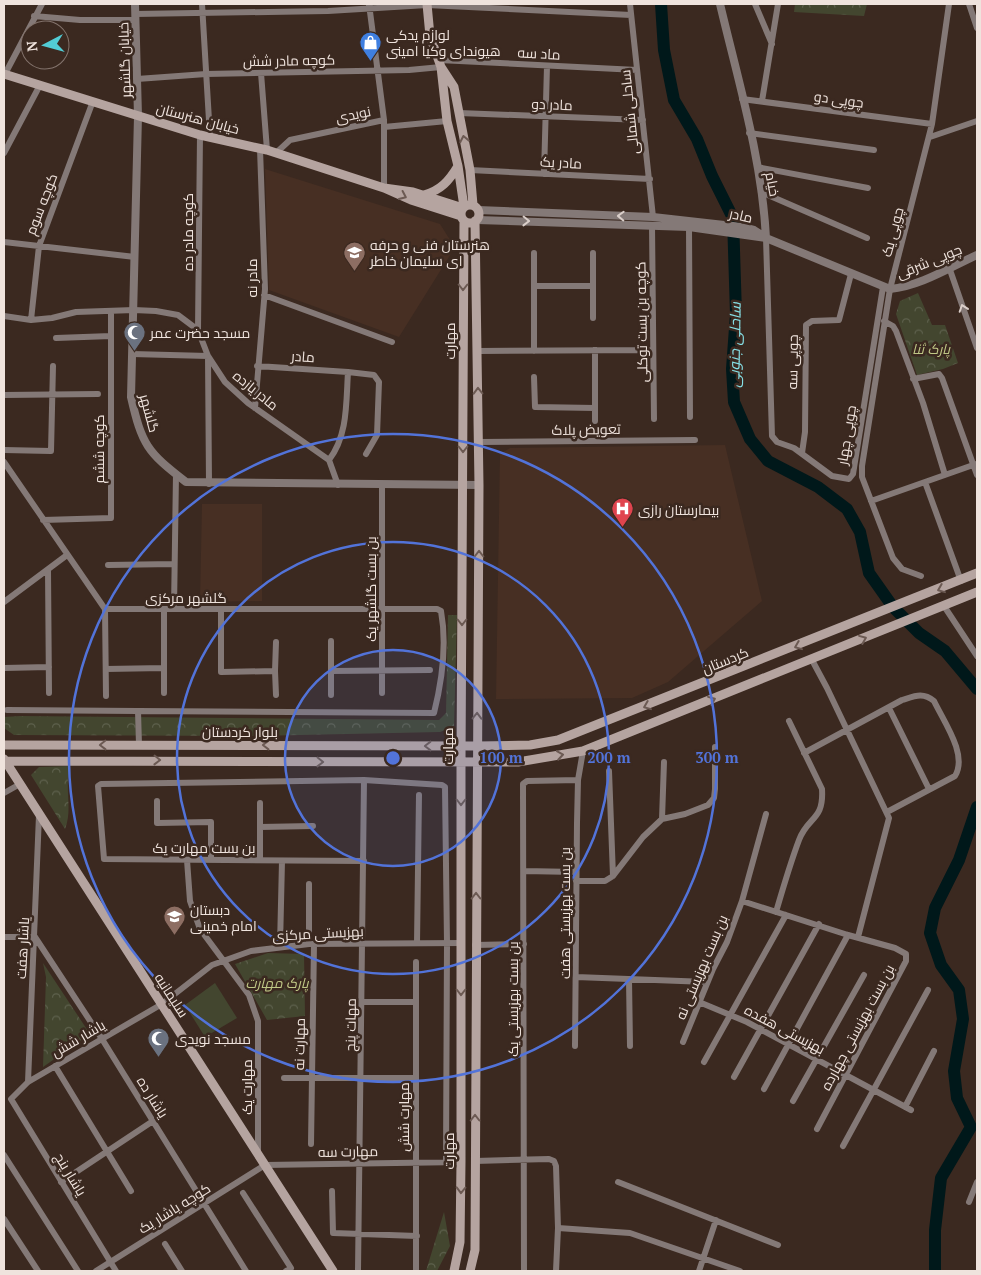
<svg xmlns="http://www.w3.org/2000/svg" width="981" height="1275" font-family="'PT Serif',Cairo,serif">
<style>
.built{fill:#472f23}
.grass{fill:#43462f}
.park{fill:url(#park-crowns)}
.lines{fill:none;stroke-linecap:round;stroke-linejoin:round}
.river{stroke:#00181a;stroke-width:12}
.minor{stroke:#847977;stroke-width:6}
.tertiary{stroke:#847977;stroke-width:8}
.secondary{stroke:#b5a4a0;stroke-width:9}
.oneway{stroke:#6c5a53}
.oneway2{stroke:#dacec9}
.ring{fill:none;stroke:#5273d9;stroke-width:2.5}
.labels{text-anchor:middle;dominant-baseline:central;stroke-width:5;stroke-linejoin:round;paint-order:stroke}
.poi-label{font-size:14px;fill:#efe3dd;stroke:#3b2920;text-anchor:start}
.street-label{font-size:14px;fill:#efe3dd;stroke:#3b2920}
.park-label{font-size:14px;font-style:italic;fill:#c0c886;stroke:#3b2920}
.water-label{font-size:15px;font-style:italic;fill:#87e2e8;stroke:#3b2920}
.centre{fill:#5273d9;stroke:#3b2920;stroke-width:2.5}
.ring-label{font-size:15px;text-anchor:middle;font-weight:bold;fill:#5273d9;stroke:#3b2920;stroke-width:5;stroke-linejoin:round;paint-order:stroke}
</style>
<defs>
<pattern id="park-crowns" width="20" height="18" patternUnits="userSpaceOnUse" patternTransform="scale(1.25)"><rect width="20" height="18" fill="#43462f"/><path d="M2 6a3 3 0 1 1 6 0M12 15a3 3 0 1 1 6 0" fill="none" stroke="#5e614d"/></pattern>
</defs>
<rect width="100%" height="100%" fill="#3b2920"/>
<!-- built -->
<path class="built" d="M265,169L440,224L452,243V252L399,337L269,290Z
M725,445L762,601L668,682L632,698L496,699L500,454L510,448Z
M202,504H262V601L200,602Z"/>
<!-- grass -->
<path class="grass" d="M215,983L237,1018L205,1037L185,1005Z"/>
<!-- park -->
<path class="park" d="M795,4H867L864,16L794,12Z
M918,293L932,325H945L958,363L943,369L917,375L896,314L900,301Z
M448,615H457L454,727L440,732L251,736L14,735L4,728V717L20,716L439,720L446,713Z
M70,766C64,788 73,809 65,829L31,775L39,767Z
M268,953L304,954L305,1016L267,1020L235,964Z
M43,963L90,1034L43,1067L46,977Z
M444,1212L450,1246L437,1271H426Z"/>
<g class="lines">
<!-- river -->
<path class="river" d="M661,4L664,50L674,100L697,139L712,176L733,218L736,314L732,369L734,402L750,439L768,461L818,487L847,509L860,532L869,573L893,607L919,633L945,651L977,689
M935,1271V1230L941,1178L971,1127L957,1098L954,1071L963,1019L959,990L941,965L930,933L935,908L959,860L977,807"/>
<!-- minor -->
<path class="minor" d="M202,4L210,137
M630,4L653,217
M755,4L772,44
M969,4L977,28
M135,14L328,11L427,5L631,15
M34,16L80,20H135
M439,60L637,70
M261,73L267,150
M5,74L42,4
M137,79L206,74L409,70L441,67
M742,99L932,124
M762,101L778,4
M459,113L643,120
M384,120V188
M384,127L447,121
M749,133L874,150
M930,137L977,121
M4,153L40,85
M276,153L290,140L384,120L369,4
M757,167L868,188
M470,170L650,179
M544,174L547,66
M761,192L867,238
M652,225L654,419
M689,227L690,417
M766,238L772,436L777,442L794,448L832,476L849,479L853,474L883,287
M4,242L135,257
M949,267L977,348
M534,286H593
M264,295L392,342
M4,316L31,320L52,318L76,312L134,310L156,311L178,315L198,330L208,356L225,382L248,403L329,460L338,485
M593,318V253
M31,320L39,246L93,101
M884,321L893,326L896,331L923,403L945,475
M198,330L200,135
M56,338L111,336
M478,351L653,350
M534,351V253
M132,354L208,356L209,484
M257,366L348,372
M534,377L535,407L595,408
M913,379L939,374L942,378L977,475
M4,395L98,394
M255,408L265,289L260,149
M595,421V350
M479,442L695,440
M4,450L51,451L53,366
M802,453L805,432L806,325L812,321L839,320L851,274
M329,460C348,435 346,403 348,372L374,375L379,382L377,435L366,454
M4,462L105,609H437L441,611C447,644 442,681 434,713L138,711L139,745
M925,482L961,581
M871,501L976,464
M43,520L111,518V311
M108,565L174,564
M48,570L49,693
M921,576L902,569L893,558L862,477V466L890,289L932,124L949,4
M4,602L67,555
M944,606L977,656
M105,609L106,696
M164,609V693
M174,609L176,474
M221,609V672L275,671L276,695
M812,660L827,688L889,818L858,937
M4,668L49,667
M106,669L164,668
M275,671L276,642
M332,671L430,670
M382,693V485
M331,695V641
M889,708L929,789
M7,710L138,711
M804,753L902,700C915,696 923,692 934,701C944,722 968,755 955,776L887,812
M609,771L613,876
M4,793L20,784
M157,801V823L211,822V860
M260,803V860
M662,819L664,762
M260,827L313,826
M187,860L190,901L200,929L249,995L258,1021V1153
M364,861L104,859L98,786L101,784L364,780L442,785L445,787L447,943L446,1162
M524,871L576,872
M576,881H605L613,876L643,837L662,819L685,814L708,805L714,798L715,789V747
M309,884V944
M742,901L848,935L895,948L906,954V961L817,1129
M776,912C783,888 790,864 799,840C808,816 824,821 822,789L789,721
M4,937H35L102,1039L246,1271
M417,943L419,795
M475,945L524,944
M280,946L282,861
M416,962V1271
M576,977L707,982
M629,979L630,1046
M363,1002H416
M699,1002L747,1022L911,1110
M683,1042L713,969L727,942L742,901L766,814
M575,1046L577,823L578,780L583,751
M704,1062L786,915
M55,1066L131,1191
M734,1077L819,924
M284,1078H416
M28,1082L39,815
M764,1089L848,935
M793,1101L864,975
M905,1107L934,1051
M311,1144L314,944
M843,1146L928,990
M4,1155L78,1271
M475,1161L549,1159L554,1161L556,1166L558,1228L630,1233L740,1271
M61,1182L153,1121
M618,1182L778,1245
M332,1191L333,1233L417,1236
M243,1193L291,1268L286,1271
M969,1202L977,1182
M4,1219L38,1271
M165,1244L182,1271
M96,1271L265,1165L461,1162
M116,1271L11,1099L28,1082L162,1004L212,965L251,951L309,944L462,943
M358,1271L364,780
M524,1271L523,784L527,781L578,780
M556,1271L558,1228
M699,1271L716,1220"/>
<!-- tertiary -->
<path class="tertiary" d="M135,4L138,116L131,397C142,445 147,452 186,482L479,485
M720,4C738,80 762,159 766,238
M478,210L653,217L742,227L754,230L766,238L890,289C921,286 950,267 977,255
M477,220L689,227L766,238"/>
<!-- secondary -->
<path class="secondary" d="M427,4L430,36L441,67
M4,74L200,135L267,150L384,188
M424,195C441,190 449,181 458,166
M461 214a9 9 0 1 1 18 0a9 9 0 1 1-18 0Z
M464,207L458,166L447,121L441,67L454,87L470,170L473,205
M461,216L411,200L384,188L413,192L463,208
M4,745L477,746L530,745L558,740L977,573
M4,759L333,1271
M4,761L518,762L583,751L977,592
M454,1271L460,1242L461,1162V761L464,221
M470,1271L475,1250L479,485L475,221"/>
</g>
<!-- one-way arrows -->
<defs><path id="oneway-chevron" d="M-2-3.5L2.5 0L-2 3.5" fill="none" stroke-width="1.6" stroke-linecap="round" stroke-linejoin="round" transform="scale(1.25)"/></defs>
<g class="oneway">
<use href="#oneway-chevron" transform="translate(464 139) rotate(-101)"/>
<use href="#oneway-chevron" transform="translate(403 196) rotate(25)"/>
<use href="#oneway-chevron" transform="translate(463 287) rotate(90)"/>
<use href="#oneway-chevron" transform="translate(478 391) rotate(-91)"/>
<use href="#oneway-chevron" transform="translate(463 449) rotate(90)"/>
<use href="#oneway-chevron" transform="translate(479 554) rotate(-90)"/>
<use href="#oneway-chevron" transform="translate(941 589) rotate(158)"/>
<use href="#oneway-chevron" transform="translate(462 622) rotate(90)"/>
<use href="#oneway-chevron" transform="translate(863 639) rotate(-22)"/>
<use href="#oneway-chevron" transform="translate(798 646) rotate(158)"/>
<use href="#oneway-chevron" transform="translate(712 700) rotate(-22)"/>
<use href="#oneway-chevron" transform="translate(647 706) rotate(158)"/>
<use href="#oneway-chevron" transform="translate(477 716) rotate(-89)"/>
<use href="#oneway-chevron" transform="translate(103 745) rotate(179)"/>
<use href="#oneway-chevron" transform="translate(266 745) rotate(-180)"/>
<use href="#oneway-chevron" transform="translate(428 746) rotate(-180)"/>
<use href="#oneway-chevron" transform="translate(560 755) rotate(-9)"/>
<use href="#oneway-chevron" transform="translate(157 760) rotate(1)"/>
<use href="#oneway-chevron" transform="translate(320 762) rotate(1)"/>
<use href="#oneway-chevron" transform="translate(461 802) rotate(90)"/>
<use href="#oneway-chevron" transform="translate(476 896) rotate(-90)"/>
<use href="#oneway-chevron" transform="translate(461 992) rotate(90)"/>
<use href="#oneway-chevron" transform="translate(475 1118) rotate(-90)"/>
<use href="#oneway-chevron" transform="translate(461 1190) rotate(91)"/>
</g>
<g class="oneway2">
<use href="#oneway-chevron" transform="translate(621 216) rotate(-178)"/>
<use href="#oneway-chevron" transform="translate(526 221) rotate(1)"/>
<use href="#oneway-chevron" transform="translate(963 308) rotate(-109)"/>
</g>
<!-- distance rings -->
<circle cx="393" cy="758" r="108" fill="#5273d9" fill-opacity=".12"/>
<g class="ring">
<circle cx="393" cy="758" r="108"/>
<circle cx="393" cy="758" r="216"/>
<circle cx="393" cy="758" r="324"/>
</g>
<!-- icons -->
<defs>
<symbol id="shop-pin" viewBox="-11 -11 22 30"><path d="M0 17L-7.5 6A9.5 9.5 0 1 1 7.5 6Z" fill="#3f7fe0" stroke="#3b2920"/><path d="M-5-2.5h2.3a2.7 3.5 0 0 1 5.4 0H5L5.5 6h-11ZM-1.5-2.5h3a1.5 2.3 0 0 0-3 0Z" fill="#fff"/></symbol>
<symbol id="school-pin" viewBox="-11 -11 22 30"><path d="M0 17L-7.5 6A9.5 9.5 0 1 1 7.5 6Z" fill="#8d6e63" stroke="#3b2920"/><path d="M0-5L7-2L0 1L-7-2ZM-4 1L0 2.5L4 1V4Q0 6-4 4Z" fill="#fff"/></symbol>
<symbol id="mosque-pin" viewBox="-11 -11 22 30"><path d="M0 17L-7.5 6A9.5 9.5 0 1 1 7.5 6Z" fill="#6b7280" stroke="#3b2920"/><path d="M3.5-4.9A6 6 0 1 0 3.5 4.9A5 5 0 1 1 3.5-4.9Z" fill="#fff"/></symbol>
<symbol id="hospital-pin" viewBox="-11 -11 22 30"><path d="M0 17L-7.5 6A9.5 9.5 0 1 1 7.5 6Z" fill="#e0444e" stroke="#3b2920"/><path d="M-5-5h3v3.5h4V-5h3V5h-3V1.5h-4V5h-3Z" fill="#fff"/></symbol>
</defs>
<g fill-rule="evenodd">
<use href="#shop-pin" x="358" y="30" width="25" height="34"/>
<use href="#school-pin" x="342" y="240" width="25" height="34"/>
<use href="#mosque-pin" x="122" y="320" width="25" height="34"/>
<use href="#hospital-pin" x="610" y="496" width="25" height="34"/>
<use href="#school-pin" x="162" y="904" width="25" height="34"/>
<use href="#mosque-pin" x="146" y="1026" width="25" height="34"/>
</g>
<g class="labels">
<!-- poi labels -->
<g class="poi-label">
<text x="386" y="34">لوازم یدکى<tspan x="386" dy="16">هیونداى وکیا امینى</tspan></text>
<text x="370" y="244">هنرستان فنی و حرفه<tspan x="370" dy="16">ای سلیمان خاطر</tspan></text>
<text x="150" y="332">مسجد حضرت عمر</text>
<text x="638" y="509">بیمارستان رازی</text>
<text x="190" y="909">دبستان<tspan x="190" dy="16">امام خمینی</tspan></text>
<text x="175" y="1038">مسجد نویدی</text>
</g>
<!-- street labels -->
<g class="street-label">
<text transform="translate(539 53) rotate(3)">ماد سه</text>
<text transform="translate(124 60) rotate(-92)">خیابان گلشهر</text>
<text transform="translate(289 60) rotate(-1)">کوچه مادر شش</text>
<text transform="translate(839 99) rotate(8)">چوپی دو</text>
<text transform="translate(552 104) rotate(2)">مادر دو</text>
<text transform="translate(629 112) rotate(-96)">ساحلی شمالی</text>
<text transform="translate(353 114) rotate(-12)">نویدی</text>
<text transform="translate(198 118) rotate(15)">خیابان هنرستان</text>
<text transform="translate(561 162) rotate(3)">مادر یک</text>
<text transform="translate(773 184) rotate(79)">خیام</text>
<text transform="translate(41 204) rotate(-69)">کوچه سوم</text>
<text transform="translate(741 215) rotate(13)">مادر</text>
<text transform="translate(187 232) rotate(-90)">کوچه مادر ده</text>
<text transform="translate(892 232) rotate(-75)">چوپی یک</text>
<text transform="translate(929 261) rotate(-22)">چوپی شرقی</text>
<text transform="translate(251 278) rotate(-90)">مادر نه</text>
<text transform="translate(641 322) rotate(-91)">کوچه بن بست توکلی</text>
<text transform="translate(449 341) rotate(-90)">مهارت</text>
<text transform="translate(303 356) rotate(4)">مادر</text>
<text transform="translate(792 362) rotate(-89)">چوپی سه</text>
<text transform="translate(256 390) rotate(39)">مادر یازده</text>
<text transform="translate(150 413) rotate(75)">گلشهر</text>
<text transform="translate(586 429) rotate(-1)">تعویض پلاک</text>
<text transform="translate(846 435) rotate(-81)">چوپی چهار</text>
<text transform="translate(98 449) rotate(-90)">کوچه ششم</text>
<text transform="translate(370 589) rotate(-90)">بن بست گلشهر یک</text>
<text x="186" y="597">گلشهر مرکزی</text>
<text transform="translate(725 660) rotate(-22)">کردستان</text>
<text x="240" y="731">بلوار کردستان</text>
<text transform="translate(447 746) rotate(-90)">مهارت</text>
<text x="204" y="847">بن بست مهارت یک</text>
<text transform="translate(564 913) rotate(-90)">بن بست بهزیستی هفت</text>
<text transform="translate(318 933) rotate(-3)">بهزیستی مرکزی</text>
<text transform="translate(22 948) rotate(-87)">یاشار هفت</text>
<text transform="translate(701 967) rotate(-67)">بن بست بهزیستی نه</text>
<text transform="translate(172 995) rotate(57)">سلیمانیه</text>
<text transform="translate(512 999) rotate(-90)">بن بست بهزیستی یک</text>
<text transform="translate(350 1025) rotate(-89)">مهات پنج</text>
<text transform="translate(857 1027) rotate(-62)">بن بست بهزیستی چهارده</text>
<text transform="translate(785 1029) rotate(28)">بهزیستی هفده</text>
<text transform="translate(78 1038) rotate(-30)">یاشار شش</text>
<text transform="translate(299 1044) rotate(-89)">مهارت نه</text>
<text transform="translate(246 1087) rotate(-90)">مهارت یک</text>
<text transform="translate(153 1097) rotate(58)">یاشار ده</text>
<text transform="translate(403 1117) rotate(-90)">مهارت شش</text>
<text transform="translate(348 1151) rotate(-1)">مهارت سه</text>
<text transform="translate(448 1151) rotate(-90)">مهارت</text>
<text transform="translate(71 1174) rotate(59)">یاشار پنج</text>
<text transform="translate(174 1208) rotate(-32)">کوچه یاشار یک</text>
</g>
<!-- park labels -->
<g class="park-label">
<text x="931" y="348">پارک ثنا</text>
<text x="277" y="982">پارک مهارت</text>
</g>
<!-- water labels -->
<g class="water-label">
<text transform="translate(734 345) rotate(-89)">ساحلی جنوبی</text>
</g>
</g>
<circle cx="393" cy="758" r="8" class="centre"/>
<g class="ring-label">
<text x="501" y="763">100 m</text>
<text x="609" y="763">200 m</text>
<text x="717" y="763">300 m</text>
</g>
<!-- border -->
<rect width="981" height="1275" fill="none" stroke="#efe3dd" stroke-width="10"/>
<!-- north arrow -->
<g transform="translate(45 45) rotate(264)"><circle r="24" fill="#3b2920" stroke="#83736c"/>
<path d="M0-4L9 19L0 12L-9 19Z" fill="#52ccd5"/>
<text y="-8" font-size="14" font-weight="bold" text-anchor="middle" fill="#efe3dd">N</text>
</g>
</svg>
